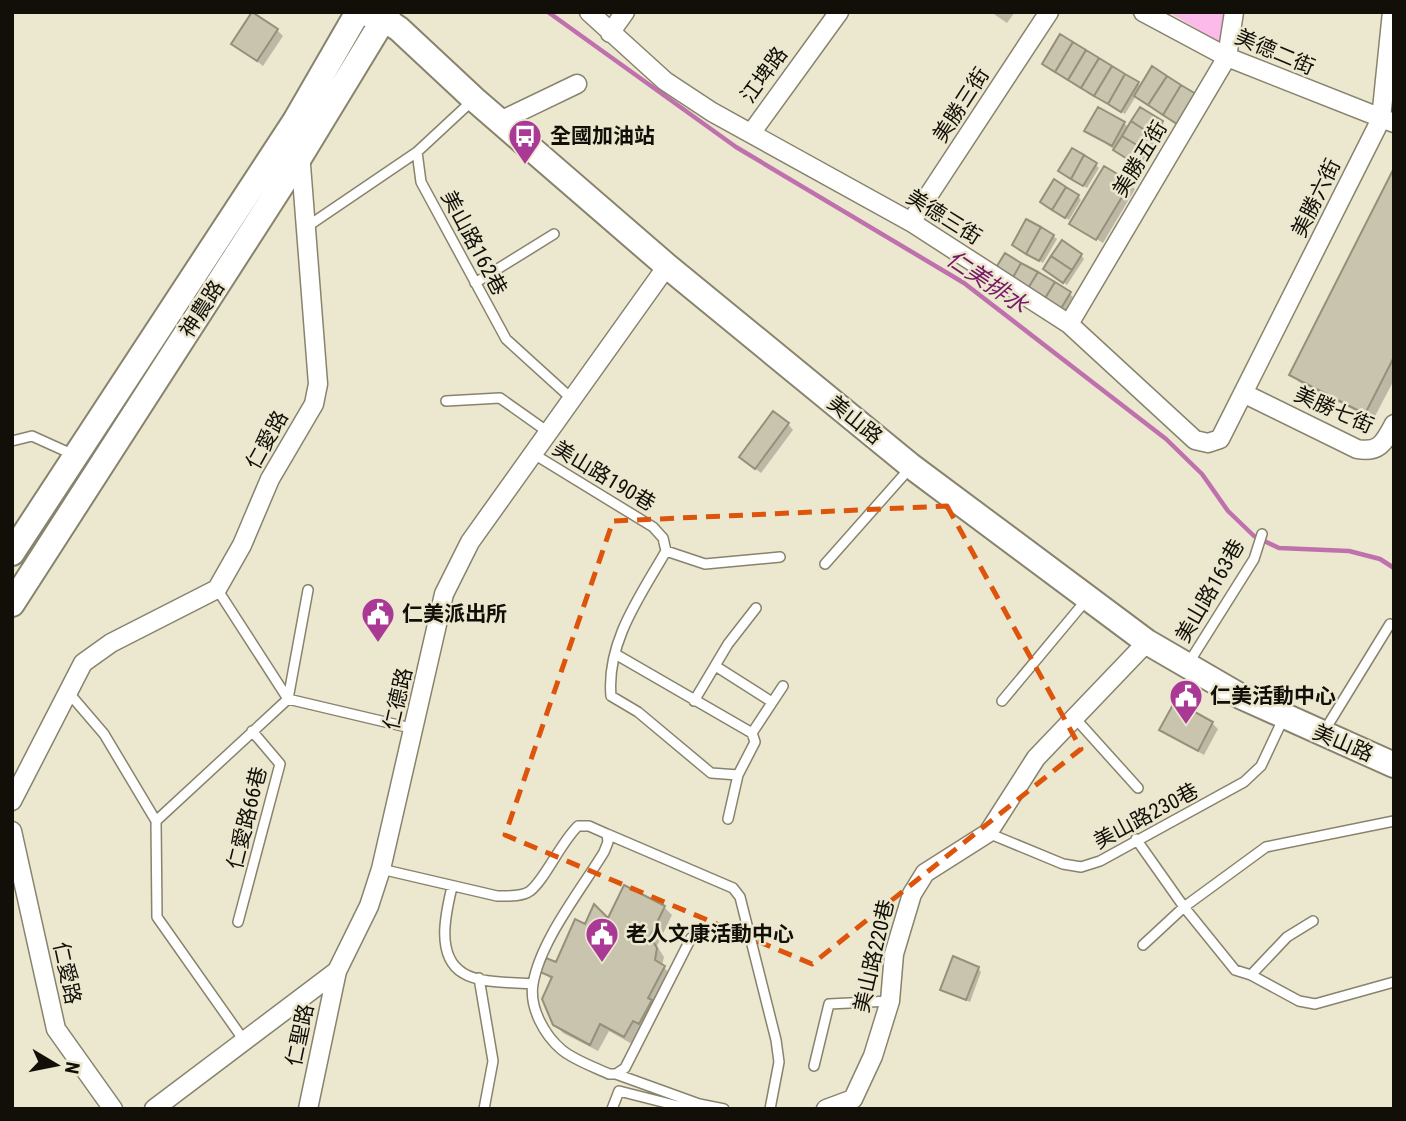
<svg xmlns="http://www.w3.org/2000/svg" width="1406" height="1121" font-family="'Roboto Condensed','Noto Sans TC',sans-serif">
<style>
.green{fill:#fcbaeb}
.shadow{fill:#0003}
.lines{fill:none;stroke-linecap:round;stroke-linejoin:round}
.stream{stroke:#bf71ad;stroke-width:4.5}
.building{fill:#c9c4ad;stroke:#95907a;stroke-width:2}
.lane-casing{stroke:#88836d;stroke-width:12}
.street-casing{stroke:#88836d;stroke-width:21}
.secondary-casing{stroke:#88836d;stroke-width:28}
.lane{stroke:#fff;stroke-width:9}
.street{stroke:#fff;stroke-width:18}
.secondary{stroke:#fff;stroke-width:24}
.marked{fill:none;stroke:#dd550c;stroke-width:5;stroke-dasharray:14 9;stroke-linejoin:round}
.labels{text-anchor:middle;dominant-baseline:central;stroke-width:5;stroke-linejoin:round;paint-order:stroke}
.street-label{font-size:21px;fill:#110f08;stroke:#ece7cf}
.poi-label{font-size:21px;font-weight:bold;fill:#110f08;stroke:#ece7cf;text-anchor:start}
.water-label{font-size:23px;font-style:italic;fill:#761766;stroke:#ece7cf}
</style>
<rect width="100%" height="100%" fill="#ece7cf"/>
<!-- green -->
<path class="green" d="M1169,12H1225L1221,43Z"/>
<!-- shadow -->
<path class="shadow" d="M991,12H1015L1007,23Z
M277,30L283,36L263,66L233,43Z
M1047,67L1138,83L1141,87L1195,95L1181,126L1136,96L1125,114Z
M1162,122L1165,126L1140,167L1087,131L1124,123L1129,128Z
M1096,165L1099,168L1087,188L1064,174Z
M1394,172V380L1373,420L1299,382L1291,374Z
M1130,184L1135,189L1103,243L1072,224Z
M1078,196L1081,200L1069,220L1045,205Z
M1053,236L1057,239L1043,263L1017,248Z
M1006,255L1070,294L1073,297L1064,312Z
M1081,255L1084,259L1067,285L1048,272Z
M788,424L793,430L761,473L747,462Z
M1212,723L1218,729L1204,755L1161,730Z
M664,907L672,915L657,946L664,957L662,966L672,975L648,1031L641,1027L632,1044L609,1031L598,1051L563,1033L555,1024L552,980L542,971L556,964L586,926Z
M978,968L981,972L970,1002L942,990Z"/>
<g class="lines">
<!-- stream -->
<path class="stream" d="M548,12L736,147L964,283L1166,439L1202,474L1228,511L1254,536L1279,548L1349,551L1380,559L1394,568"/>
</g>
<!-- building -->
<path class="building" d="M252,12L278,29L257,61L231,44Z
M1060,34L1073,42L1055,72L1042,64Z
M1073,42L1086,50L1068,80L1055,72Z
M1086,50L1099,58L1081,88L1068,80Z
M1099,58L1112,66L1094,96L1081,88Z
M1112,66L1125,74L1108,104L1094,96Z
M1152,66L1167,76L1148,105L1134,96Z
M1125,74L1139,82L1121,112L1108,104Z
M1167,76L1181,85L1163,115L1148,105Z
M1181,85L1196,94L1177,124L1163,115Z
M1098,107L1125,122L1112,146L1084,131Z
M1140,107L1163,121L1154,136L1131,121Z
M1131,121L1154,136L1145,150L1122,136Z
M1122,136L1145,150L1137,165L1113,150Z
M1072,148L1084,155L1071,179L1058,171Z
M1084,155L1097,163L1083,186L1071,179Z
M1104,166L1131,182L1096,240L1069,224Z
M1394,168V357L1365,414L1289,375Z
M1054,179L1066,187L1052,210L1040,202Z
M1066,187L1079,195L1065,218L1052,210Z
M1026,219L1041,227L1026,254L1012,245Z
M1041,227L1054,235L1039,261L1026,254Z
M1062,240L1082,254L1072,270L1051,256Z
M1005,253L1021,263L1011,281L994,271Z
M1051,256L1072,270L1063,283L1043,269Z
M1021,263L1038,272L1027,290L1011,281Z
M1038,272L1055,282L1044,300L1027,290Z
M1055,282L1071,292L1060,310L1044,300Z
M773,411L789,423L755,469L739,457Z
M1175,701L1213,722L1198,751L1159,730Z
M624,885L665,906L650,937L657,948L655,960L665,966L648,998L652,1000L639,1024L633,1021L624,1037L600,1024L590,1045L553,1025L542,999L552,977L540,972L546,958L556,962L575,919L585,924L594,904L608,918Z
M953,956L979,967L966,1000L940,990Z"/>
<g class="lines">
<defs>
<path id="lane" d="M473,100L417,152L421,182L506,339L572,399
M308,226L417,152
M475,283L554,234
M446,401L500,398L548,432
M12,441L32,436L74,455
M532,453L653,527L663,538L666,551C641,595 606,642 611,696L638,712L711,773L738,775
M666,551L705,564L780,557
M825,564L910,468
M217,589L288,699L415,729
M617,655L752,733L755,742L738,775L728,819
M1188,664L1254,559L1262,534
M717,667L772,702
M68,692L104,734L156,821
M694,701L728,644L756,608
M1002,701L1087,599
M1074,717L1138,788
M752,733L783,686
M1323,733L1390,624
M988,833L1063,864L1081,867L1100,861L1244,782L1261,766L1284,717
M607,834L733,888L740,897L776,1040L779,1062L770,1109
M1136,839L1184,907L1235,970L1251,975L1287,937L1313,921
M381,869L497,896C507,896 522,897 530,891C544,881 561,842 578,826H589L607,834L608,842L604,852C581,890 540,941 533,984C529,1007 544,1035 562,1050C574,1060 594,1067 609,1074H616L625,1068L691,938
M452,887C446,912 435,956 463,973C480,984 513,982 533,984
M238,922L280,764L252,731
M1143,945L1184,907L1266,847L1394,821
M1251,975L1299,1001L1315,1004L1394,982
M479,978L493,1061L484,1109
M243,1039L157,917L156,821L288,699L308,590
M814,1066L829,1004L890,1001
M616,1074L699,1104L724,1109
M612,1109L619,1091L690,1109"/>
<path id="street" d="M589,12L665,81L712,112L911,222L1069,324L1195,440L1208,443L1220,439L1381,119L1392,12
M1143,12L1227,57L1394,123
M610,33L625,12
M500,121L577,84
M752,132L839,12
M911,222L1049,12
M1069,324L1227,57L1234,12
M1245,394L1357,449C1379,453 1384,443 1394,424
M12,801L83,663L111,643L217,589L242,545L270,479L314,404L318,384L300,152
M12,831L56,1029L113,1109
M154,1109L337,971L369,906L381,869L444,594L470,542L667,266
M308,1109L337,971
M826,1109L853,1099L873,1056L890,1001L894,954L912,894L925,873L988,833L1036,758L1147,642"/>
<path id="secondary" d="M360,12L384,19L399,29L474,99L667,266L911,466L1147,642L1240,696L1394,765
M12,553L295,121L358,12
M12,604L301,155L388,12"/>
</defs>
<!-- lane casing -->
<use href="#lane" class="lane-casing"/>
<!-- street casing -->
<use href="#street" class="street-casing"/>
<!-- secondary casing -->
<use href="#secondary" class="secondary-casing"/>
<!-- lane -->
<use href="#lane" class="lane"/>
<!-- street -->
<use href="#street" class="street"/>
<!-- secondary -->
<use href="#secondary" class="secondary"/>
</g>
<!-- marked area -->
<path class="marked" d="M947,506L1081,749L812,964L505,835L613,521Z"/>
<!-- icons -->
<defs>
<symbol id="bus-pin" viewBox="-11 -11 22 30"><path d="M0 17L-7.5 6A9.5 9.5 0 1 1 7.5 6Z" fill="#aa3996" stroke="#ece7cf"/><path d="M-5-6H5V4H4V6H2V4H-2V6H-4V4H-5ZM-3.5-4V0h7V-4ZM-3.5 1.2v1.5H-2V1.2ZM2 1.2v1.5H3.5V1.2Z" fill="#fff"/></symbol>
<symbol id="civic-pin" viewBox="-11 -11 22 30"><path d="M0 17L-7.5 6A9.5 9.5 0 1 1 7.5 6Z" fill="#aa3996" stroke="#ece7cf"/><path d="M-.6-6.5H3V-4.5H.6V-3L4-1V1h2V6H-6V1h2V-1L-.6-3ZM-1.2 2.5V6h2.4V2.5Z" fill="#fff"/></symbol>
</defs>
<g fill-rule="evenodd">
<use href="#bus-pin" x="506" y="117" width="38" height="52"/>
<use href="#civic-pin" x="359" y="595" width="38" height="52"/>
<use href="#civic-pin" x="1167" y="677" width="38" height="52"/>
<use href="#civic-pin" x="583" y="915" width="38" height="52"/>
</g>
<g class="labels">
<!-- street labels -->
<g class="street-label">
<text transform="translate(1275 52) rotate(23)">美德二街</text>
<text transform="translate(764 75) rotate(-54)">江埤路</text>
<text transform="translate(961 105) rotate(-57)">美勝三街</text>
<text transform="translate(1140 159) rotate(-59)">美勝五街</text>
<text transform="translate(1316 198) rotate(-64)">美勝六街</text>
<text transform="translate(944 217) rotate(32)">美德三街</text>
<text transform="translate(474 243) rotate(62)">美山路162巷</text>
<text transform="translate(202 309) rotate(-57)">神農路</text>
<text transform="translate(1334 410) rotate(24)">美勝七街</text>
<text transform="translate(855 420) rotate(39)">美山路</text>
<text transform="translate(267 440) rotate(-61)">仁愛路</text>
<text transform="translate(604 476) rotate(31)">美山路190巷</text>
<text transform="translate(1210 591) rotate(-60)">美山路163巷</text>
<text transform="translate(398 699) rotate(-77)">仁德路</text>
<text transform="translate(1343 743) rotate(23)">美山路</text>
<text transform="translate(1146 816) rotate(-28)">美山路230巷</text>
<text transform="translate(247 818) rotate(-76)">仁愛路66巷</text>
<text transform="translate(874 956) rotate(-77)">美山路220巷</text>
<text transform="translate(67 973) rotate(78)">仁愛路</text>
<text transform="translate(300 1035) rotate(-78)">仁聖路</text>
</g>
<!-- poi labels -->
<g class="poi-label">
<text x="550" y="136">全國加油站</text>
<text x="402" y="614">仁美派出所</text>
<text x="1210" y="696">仁美活動中心</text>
<text x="626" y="934">老人文康活動中心</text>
</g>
<!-- water labels -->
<g class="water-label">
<text transform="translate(987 282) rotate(34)">仁美排水</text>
</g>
</g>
<!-- border -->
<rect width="1406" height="1121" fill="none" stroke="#110f08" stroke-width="28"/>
<!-- north arrow -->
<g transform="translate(56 1065) rotate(100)" stroke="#ece7cf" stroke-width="5" paint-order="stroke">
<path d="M0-5L12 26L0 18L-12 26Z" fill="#110f08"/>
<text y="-10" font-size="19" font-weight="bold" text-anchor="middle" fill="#110f08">N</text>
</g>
</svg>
